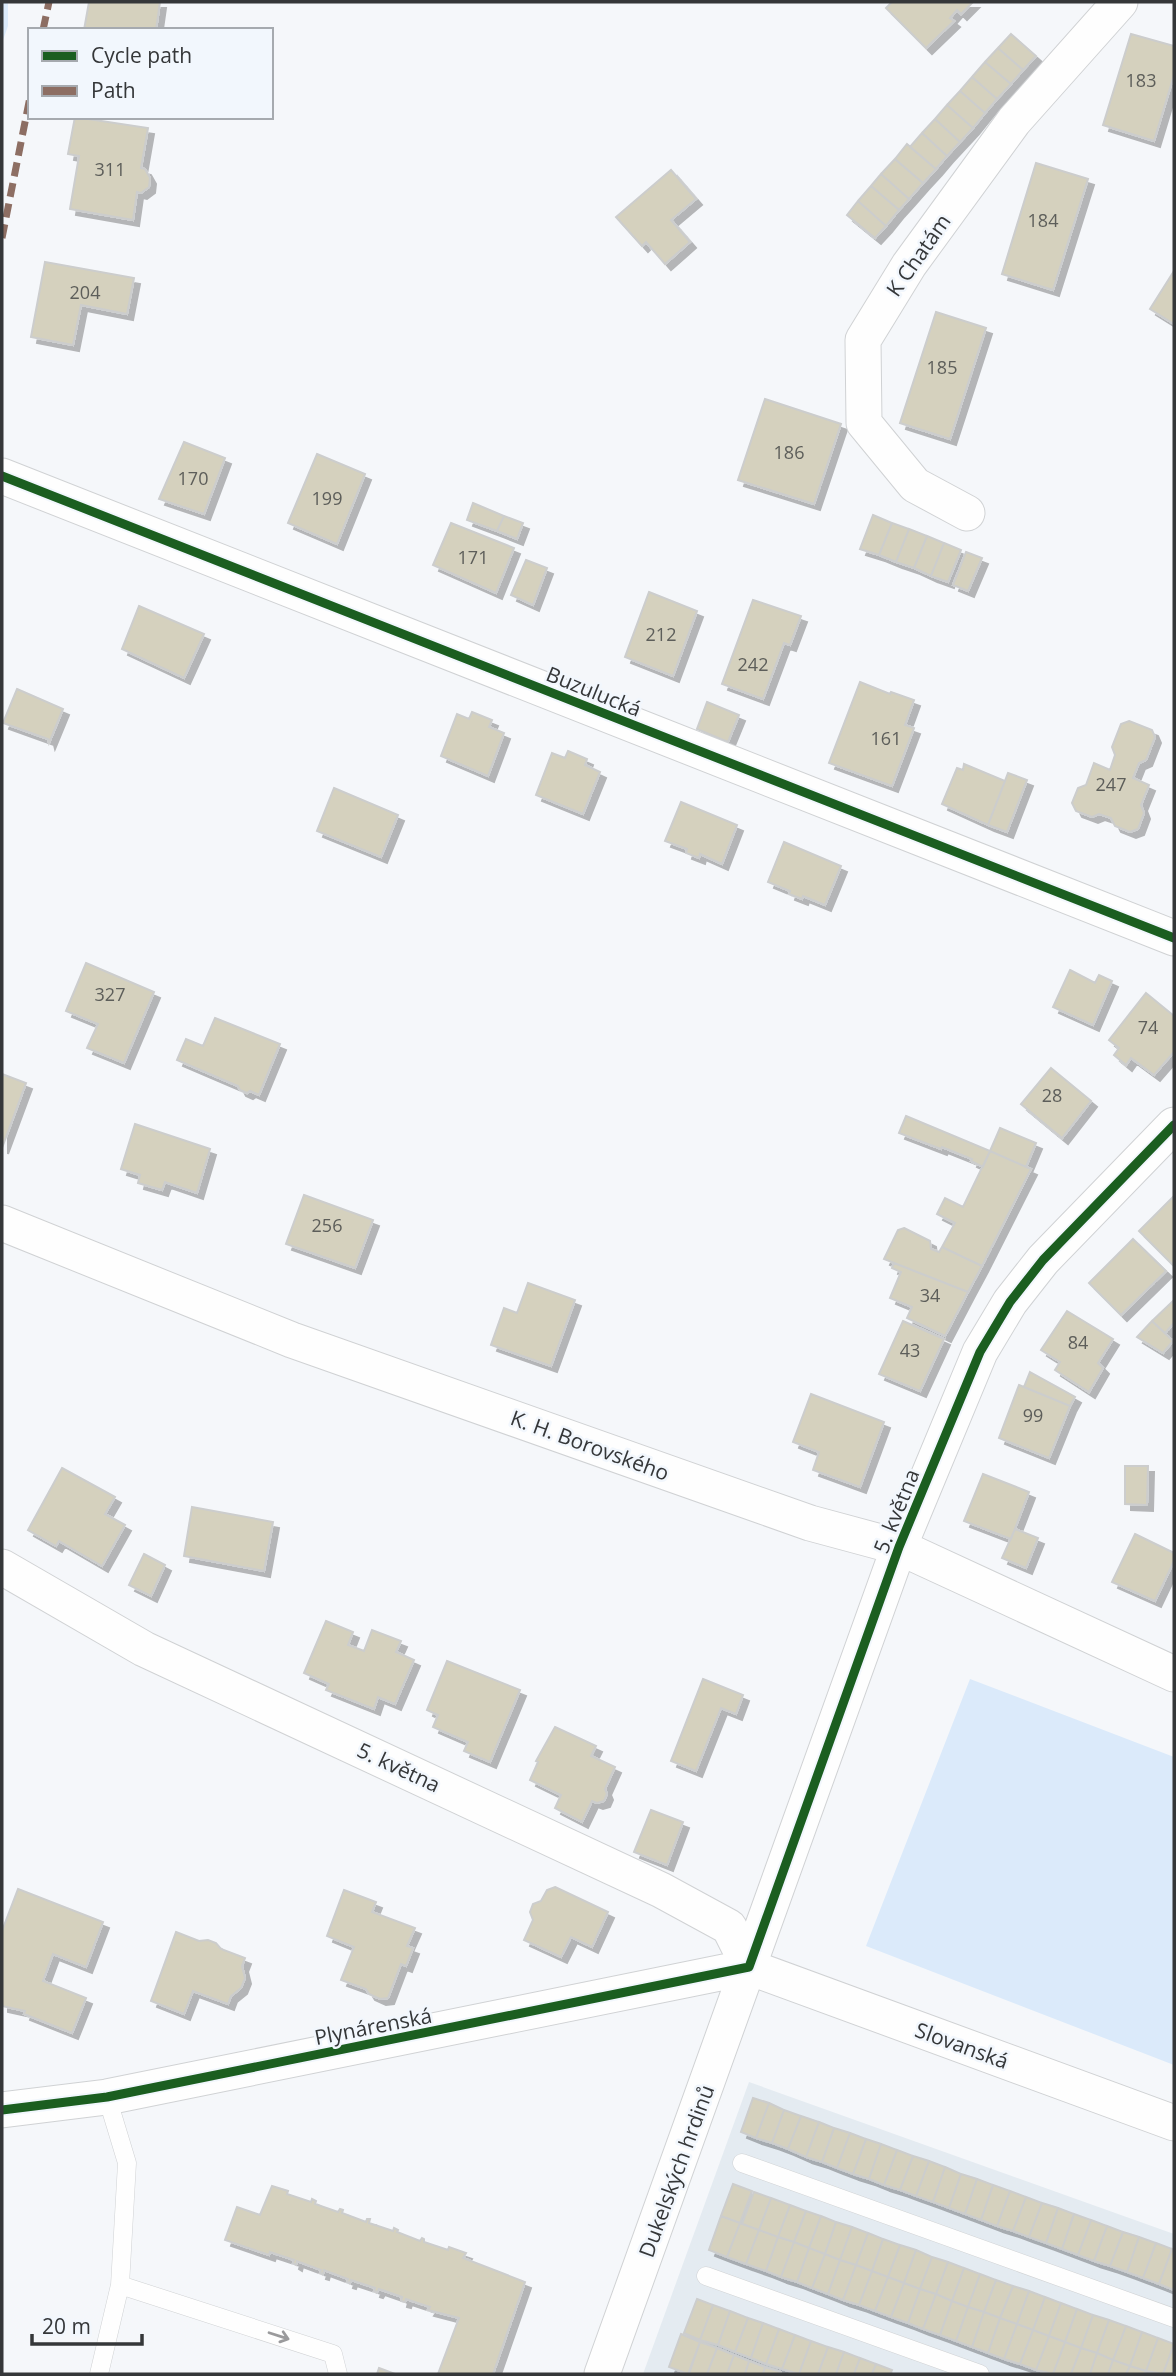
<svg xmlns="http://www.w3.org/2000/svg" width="1176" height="2376" font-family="'Open Sans',sans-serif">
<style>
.built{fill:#e4ebf1}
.green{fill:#dbeafa}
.building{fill:#d5d1be;stroke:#cccdcd;stroke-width:2;filter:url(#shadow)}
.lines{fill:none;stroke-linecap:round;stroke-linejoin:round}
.service-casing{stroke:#d0d2d4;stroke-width:19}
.minor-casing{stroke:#d0d2d4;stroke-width:37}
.service{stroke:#fefefe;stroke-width:18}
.minor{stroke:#fefefe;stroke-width:35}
.quiet{stroke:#8d6e63;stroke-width:7;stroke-dasharray:14 7;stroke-linecap:butt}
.cycleway-casing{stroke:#f2f7fd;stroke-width:13}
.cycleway{stroke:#1b5e20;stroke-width:9}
.oneway{stroke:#9a9a9c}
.labels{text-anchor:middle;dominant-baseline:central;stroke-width:5;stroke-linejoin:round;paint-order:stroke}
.number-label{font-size:18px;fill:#5d5e5a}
.street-label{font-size:21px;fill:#353739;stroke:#f2f7fd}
</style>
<defs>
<filter id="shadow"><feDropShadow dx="6" dy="6" stdDeviation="0" flood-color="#0004"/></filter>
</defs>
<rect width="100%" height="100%" fill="#f5f7fa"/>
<!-- built -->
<path class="built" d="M749,2082L1174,2234V2374H643Z"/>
<!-- green -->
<path class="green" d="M2,2H8V26L2,43Z
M970,1679L1174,1757V2065L866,1946Z"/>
<!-- building -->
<path class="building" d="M89,2H160L156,30H84Z
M892,2H973L961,14L957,10L950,18L954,21L926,48L886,8Z
M1011,34L1036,56L1023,70L998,48Z
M1131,34L1174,46V75L1154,141L1103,125Z
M998,48L1023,70L1011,84L985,62Z
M985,62L1011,84L997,99L972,77Z
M972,77L997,99L985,113L960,91Z
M960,91L985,113L973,128L947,105Z
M947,105L973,128L960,142L935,119Z
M75,117L148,128L141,168L145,169L150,178L149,187L141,193L137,192L133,220L70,209L79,156L68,154Z
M935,119L960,142L947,156L922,133Z
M922,133L947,156L936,169L910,147Z
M907,144L936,169L923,183L895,159Z
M895,159L923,183L909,199L881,174Z
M1036,163L1088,179L1053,290L1002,274Z
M671,170L696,199L671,220L690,242L665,264L646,242L642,246L616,217Z
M881,174L909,199L899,210L871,186Z
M871,186L899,210L886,226L858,201Z
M858,201L886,226L875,238L847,215Z
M45,262L134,278L127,314L81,305L73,345L31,337Z
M1174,271V324L1150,309Z
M936,312L986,328L950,439L900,423Z
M765,399L841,424L814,504L738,480Z
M184,442L225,458L204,514L159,499Z
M317,454L365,474L337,544L288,523Z
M473,503L504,516L497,531L467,520Z
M873,515L892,523L879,555L860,549Z
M504,516L523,523L517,539L497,531Z
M451,523L514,548L496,593L433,565Z
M892,523L909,529L896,562L879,555Z
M909,529L927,536L914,568L896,562Z
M927,536L944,543L931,576L914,568Z
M944,543L961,550L948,582L931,576Z
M966,552L982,558L968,591L953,585Z
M526,560L547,568L533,605L511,595Z
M649,592L697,611L673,676L625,657Z
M753,600L801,616L790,645L784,643L763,699L722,684Z
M139,606L204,634L184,678L122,649Z
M860,682L890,694L891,692L914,700L905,725L914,728L892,786L829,763Z
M17,689L63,709L49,743L48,739L3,723Z
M707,702L739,715L728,742L697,729Z
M472,712L492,720L489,727L504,733L488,776L441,756L457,714L469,719Z
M1129,721L1152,730L1155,737L1146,760L1139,763L1133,778L1149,785L1141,805L1144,813L1138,829L1130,832L1115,826L1111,818L1099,814L1092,817L1076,811L1072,803L1078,788L1086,785L1094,763L1110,770L1115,755L1112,747L1121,724Z
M568,751L587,759L585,765L600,772L583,814L536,795L552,753L565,758Z
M964,764L1005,781L988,825L942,804L957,768L963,770Z
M1008,773L1027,780L1007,832L988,825Z
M334,788L398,815L381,857L317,831Z
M681,802L737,825L722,864L700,854L699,858L686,853L687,849L665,841Z
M784,842L841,866L825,905L803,896L802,899L789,894L790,891L768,882Z
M86,963L154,992L124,1063L87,1048L98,1024L66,1011Z
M1070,970L1095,983L1099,975L1112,981L1093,1025L1053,1007Z
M1146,993L1174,1016V1052L1154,1075L1131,1058L1126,1065L1114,1055L1119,1048L1109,1040Z
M215,1018L280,1044L259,1095L250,1091L247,1093L240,1090L238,1086L177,1060L186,1039L203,1046Z
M1051,1068L1091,1101L1062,1138L1021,1104Z
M2,1074L26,1083L2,1148Z
M906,1116L990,1151L983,1167L971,1161L972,1159L942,1147L941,1149L899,1133Z
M135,1124L210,1149L197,1193L165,1182L162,1190L138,1183L140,1175L121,1169Z
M1000,1128L1036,1143L1026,1167L990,1151Z
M990,1151L1031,1169L982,1266L942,1247L955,1223L937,1214L945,1198L963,1207Z
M304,1195L373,1220L355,1268L286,1244Z
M1174,1196V1266L1139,1231Z
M904,1228L930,1241L931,1249L939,1252L942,1247L982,1266L968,1292L884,1259L898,1230Z
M1133,1239L1166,1271L1121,1315L1089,1283Z
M894,1263L968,1292L945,1336L907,1318L912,1307L890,1298L901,1272L892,1268Z
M528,1283L575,1300L551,1366L491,1345L504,1308L517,1313Z
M1174,1300V1323L1165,1333L1152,1321Z
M1067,1311L1113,1339L1098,1363L1103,1368L1089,1392L1055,1370L1060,1362L1041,1350Z
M903,1321L944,1339L920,1391L879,1374Z
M1152,1321L1173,1341L1163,1353L1137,1337Z
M1030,1372L1075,1397L1070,1406L1024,1387Z
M1019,1385L1070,1406L1049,1458L999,1438Z
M811,1394L884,1422L860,1487L813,1470L819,1452L793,1442Z
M1125,1466H1148L1147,1505L1125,1504Z
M62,1468L115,1497L105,1514L125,1525L102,1566L59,1541L56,1546L28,1530Z
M983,1474L1029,1492L1011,1539L964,1521Z
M192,1507L273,1522L264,1571L184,1556Z
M1015,1529L1038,1538L1026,1568L1002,1558Z
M1135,1534L1174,1553V1561L1155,1601L1112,1582Z
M144,1554L165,1565L151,1596L129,1585Z
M326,1621L353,1632L348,1645L364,1651L372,1630L401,1641L396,1652L414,1660L395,1704L378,1697L374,1709L326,1690L329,1684L304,1673Z
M447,1661L520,1690L490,1762L464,1751L468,1742L433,1727L438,1715L427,1710Z
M703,1679L743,1695L736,1714L721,1708L696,1771L671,1761Z
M555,1727L596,1746L591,1756L615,1767L605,1789L607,1794L604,1801L597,1803L592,1801L582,1822L555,1808L561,1795L530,1780L538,1762L536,1761Z
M651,1810L683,1822L667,1865L634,1852Z
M555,1887L608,1912L592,1947L571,1937L561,1957L524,1940L533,1920L530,1912L533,1904L541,1901L547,1890Z
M18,1889L103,1922L86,1967L53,1954L43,1981L86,1998L72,2033L24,2014L25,2011L2,2006V1931Z
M344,1890L376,1902L372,1912L415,1928L407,1946L413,1948L406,1966L401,1964L388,1998L380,1999L369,1994L366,1989L341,1980L354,1947L327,1936Z
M176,1932L199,1941L208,1940L216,1943L221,1949L245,1958L242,1966L245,1978L241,1988L231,1996L228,2004L193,1991L184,2014L151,2001Z
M753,2098L769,2103L756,2138L741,2132Z
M769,2103L784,2110L772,2143L756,2138Z
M784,2110L801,2116L788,2149L772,2143Z
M801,2116L819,2122L806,2157L788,2149Z
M819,2122L834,2128L822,2162L806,2157Z
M834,2128L850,2133L837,2168L822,2162Z
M850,2133L866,2139L853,2174L837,2168Z
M866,2139L881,2144L869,2179L853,2174Z
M881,2144L897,2150L884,2185L869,2179Z
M897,2150L913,2156L900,2190L884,2185Z
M913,2156L929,2161L916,2196L900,2190Z
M929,2161L945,2167L933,2202L916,2196Z
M945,2167L961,2174L949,2208L933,2202Z
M961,2174L977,2179L965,2214L949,2208Z
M977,2179L993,2185L981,2220L965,2214Z
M733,2184L752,2191L740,2223L721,2216Z
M993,2185L1010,2191L997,2226L981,2220Z
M272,2186L288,2191L287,2194L311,2202L312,2199L316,2201L315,2204L338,2212L340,2209L343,2210L342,2213L366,2222L367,2219H370L369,2223L393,2231L394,2228L398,2230L397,2232L420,2241L422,2238L424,2239V2242L448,2250L449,2247L466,2253L463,2258L525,2282L493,2374H438L459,2318L428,2310L430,2307L406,2299L405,2302L401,2301L402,2297L379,2289L377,2292L374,2291L375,2288L351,2280L350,2283L347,2282L348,2279L324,2270L323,2274L320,2273L321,2270L297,2261L296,2265L293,2263L294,2260L270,2252L269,2255L225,2240L237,2207L260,2215Z
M1010,2191L1026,2197L1013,2231L997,2226Z
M754,2192L771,2198L759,2230L742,2224Z
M1026,2197L1042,2203L1029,2237L1013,2231Z
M771,2198L790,2205L778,2237L759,2230Z
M1042,2203L1058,2208L1046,2243L1029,2237Z
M790,2205L806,2211L794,2242L778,2237Z
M1058,2208L1074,2214L1062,2249L1046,2243Z
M806,2211L821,2216L809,2248L794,2242Z
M1074,2214L1091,2220L1078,2255L1062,2249Z
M721,2216L740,2223L727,2257L709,2250Z
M821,2216L836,2222L825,2254L809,2248Z
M1091,2220L1107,2226L1094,2261L1078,2255Z
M836,2222L852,2227L840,2260L825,2254Z
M740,2223L759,2230L746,2264L727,2257Z
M1107,2226L1123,2232L1110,2266L1094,2261Z
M852,2227L868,2233L856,2265L840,2260Z
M759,2230L778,2237L766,2271L746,2264Z
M1123,2232L1139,2237L1127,2272L1110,2266Z
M868,2233L883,2239L872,2271L856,2265Z
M778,2237L794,2242L781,2277L766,2271Z
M1139,2237L1156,2243L1143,2278L1127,2272Z
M883,2239L900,2245L888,2277L872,2271Z
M794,2242L809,2248L797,2282L781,2277Z
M1156,2243L1172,2249L1159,2284L1143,2278Z
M900,2245L916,2250L904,2283L888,2277Z
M809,2248L825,2254L812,2288L797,2282Z
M1172,2249L1174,2250V2290L1159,2284Z
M916,2250L932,2257L920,2289L904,2283Z
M825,2254L840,2260L828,2294L812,2288Z
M932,2257L948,2262L936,2294L920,2289Z
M840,2260L856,2265L843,2300L828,2294Z
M948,2262L964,2268L952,2301L936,2294Z
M856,2265L872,2271L859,2305L843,2300Z
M964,2268L980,2274L968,2307L952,2301Z
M872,2271L888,2277L875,2311L859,2305Z
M980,2274L996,2280L984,2312L968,2307Z
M888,2277L904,2283L891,2317L875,2311Z
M996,2280L1013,2286L1000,2318L984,2312Z
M904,2283L920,2289L908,2323L891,2317Z
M1013,2286L1029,2291L1017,2324L1000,2318Z
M920,2289L936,2294L923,2329L908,2323Z
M1029,2291L1045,2297L1033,2330L1017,2324Z
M936,2294L952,2301L940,2335L923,2329Z
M1045,2297L1061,2303L1049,2336L1033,2330Z
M697,2299L713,2305L700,2340L684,2333Z
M952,2301L968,2307L956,2341L940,2335Z
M1061,2303L1077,2309L1065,2342L1049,2336Z
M713,2305L730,2311L718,2345L700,2340Z
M968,2307L984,2312L972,2347L956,2341Z
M1077,2309L1093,2315L1081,2348L1065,2342Z
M730,2311L748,2318L735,2352L718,2345Z
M984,2312L1000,2318L988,2353L972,2347Z
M1093,2315L1109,2320L1097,2353L1081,2348Z
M748,2318L763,2323L751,2358L735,2352Z
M1000,2318L1017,2324L1004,2359L988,2353Z
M1109,2320L1126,2326L1113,2360L1097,2353Z
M763,2323L779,2329L766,2364L751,2358Z
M1017,2324L1033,2330L1020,2364L1004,2359Z
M1126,2326L1142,2332L1130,2366L1113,2360Z
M779,2329L795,2335L782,2369L766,2364Z
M1033,2330L1049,2336L1036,2370L1020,2364Z
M1142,2332L1158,2338L1146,2371L1130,2366Z
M681,2334L700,2342L688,2374L669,2367Z
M795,2335L811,2341L799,2374L782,2369Z
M1049,2336L1065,2342L1053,2374L1036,2370Z
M1158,2338L1174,2344L1163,2374L1146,2371Z
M811,2341L828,2347L818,2374H799Z
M700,2342L717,2348L707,2374H689Z
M1065,2342L1081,2348L1071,2374H1053Z
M1174,2344V2374H1163Z
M828,2347L844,2352L836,2374H818Z
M717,2348L734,2355L727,2374H707Z
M1081,2348L1097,2353L1090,2374H1071Z
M844,2352L860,2358L854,2374H836Z
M1097,2353L1113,2360L1108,2374H1090Z
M734,2355L749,2361L745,2374H727Z
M860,2358L876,2364L872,2374H854Z
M1113,2360L1130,2366L1126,2374H1108Z
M749,2361L765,2367L763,2374H745Z
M876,2364L892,2370L890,2374H872Z
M1130,2366L1146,2371L1144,2374H1126Z
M765,2367L781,2372V2374H763Z
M379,2368L395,2374H377Z"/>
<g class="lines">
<defs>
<path id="service" d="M742,2163L1174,2318
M706,2276L980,2374
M120,2285L333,2354L338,2374
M99,2374L120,2285L127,2163L107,2097"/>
<path id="minor" d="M2,476L1174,938
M967,513L915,485L864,423L863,340L909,265L1014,121L1120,2
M2,1223L292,1340L810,1523L899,1547L1174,1674
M2,1567L144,1649L661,1890L729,1927L749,1967
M749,1967L1174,2123
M2,2110L107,2097L749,1967
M602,2374L899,1547L980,1352L1010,1302L1043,1260L1174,1125"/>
</defs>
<!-- service casing -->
<use href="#service" class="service-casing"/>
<!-- minor casing -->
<use href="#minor" class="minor-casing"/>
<!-- service -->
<use href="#service" class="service"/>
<!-- minor -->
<use href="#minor" class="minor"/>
<!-- quiet -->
<path class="quiet" d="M43,30L49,2
M2,238L30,97"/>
<defs>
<path id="cycleway" d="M2,476L1174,938
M2,2110L107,2097L749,1967L899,1547L980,1352L1010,1302L1043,1260L1174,1125"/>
</defs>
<!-- cycleway casing -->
<use href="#cycleway" class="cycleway-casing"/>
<!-- cycleway -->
<use href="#cycleway" class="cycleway"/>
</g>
<!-- one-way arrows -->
<defs><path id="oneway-shaft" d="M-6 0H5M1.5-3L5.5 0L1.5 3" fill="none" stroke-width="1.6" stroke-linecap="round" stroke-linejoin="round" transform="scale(1.75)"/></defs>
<use class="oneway" href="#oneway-shaft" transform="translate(279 2336) rotate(18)"/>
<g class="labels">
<!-- number labels -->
<g class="number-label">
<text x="1141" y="80">183</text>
<text x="110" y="169">311</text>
<text x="1043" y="220">184</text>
<text x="85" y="292">204</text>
<text x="942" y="367">185</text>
<text x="789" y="452">186</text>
<text x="193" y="478">170</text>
<text x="327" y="498">199</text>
<text x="473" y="557">171</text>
<text x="661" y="634">212</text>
<text x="753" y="664">242</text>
<text x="886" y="738">161</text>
<text x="1111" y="784">247</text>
<text x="110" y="994">327</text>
<text x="1148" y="1027">74</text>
<text x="1052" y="1095">28</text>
<text x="327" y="1225">256</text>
<text x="930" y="1295">34</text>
<text x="1078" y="1342">84</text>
<text x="910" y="1350">43</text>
<text x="1033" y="1415">99</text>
</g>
<!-- street labels -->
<g class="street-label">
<text transform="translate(918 255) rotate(-55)">K Chatám</text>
<text transform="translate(594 691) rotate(22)">Buzulucká</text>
<text transform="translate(590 1445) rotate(20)">K. H. Borovského</text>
<text transform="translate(896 1511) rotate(-68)">5. května</text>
<text transform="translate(399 1767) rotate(25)">5. května</text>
<text transform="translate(373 2026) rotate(-11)">Plynárenská</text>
<text transform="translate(962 2045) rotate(20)">Slovanská</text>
<text transform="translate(676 2171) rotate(-70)">Dukelských hrdinů</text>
</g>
</g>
<!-- border -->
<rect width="1176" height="2376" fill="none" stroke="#353739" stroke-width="7"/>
<!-- legend -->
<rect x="28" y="28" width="245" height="91" fill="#f2f7fd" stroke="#a6aaaf" stroke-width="2"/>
<rect x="42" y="51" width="35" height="10" fill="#1b5e20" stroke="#a6aaaf" stroke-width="2"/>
<text x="91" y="63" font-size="21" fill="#353739">Cycle path</text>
<rect x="42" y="86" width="35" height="10" fill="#8d6e63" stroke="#a6aaaf" stroke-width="2"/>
<text x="91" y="98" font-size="21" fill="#353739">Path</text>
<!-- scale -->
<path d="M32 2334v10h110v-10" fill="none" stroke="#353739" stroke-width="3.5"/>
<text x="42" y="2334" font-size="21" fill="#353739" stroke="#f2f7fd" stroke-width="5" paint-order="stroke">20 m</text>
</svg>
